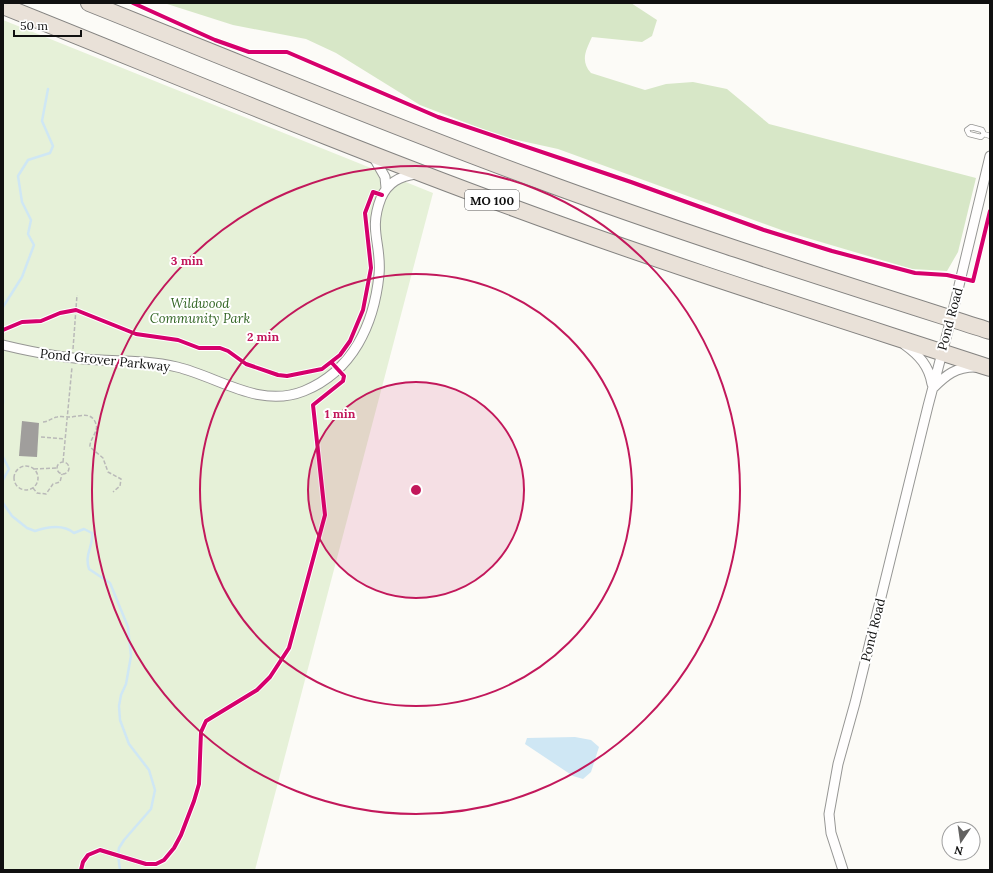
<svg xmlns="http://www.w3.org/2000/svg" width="993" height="873" font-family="Lora,serif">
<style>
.green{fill:#e6f1d8}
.forest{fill:#d7e7c7}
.water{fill:#cfe7f4}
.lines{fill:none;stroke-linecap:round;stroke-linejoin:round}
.stream{stroke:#cfe7f4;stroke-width:2.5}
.building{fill:#a09e9c}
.lane-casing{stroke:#969694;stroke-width:6}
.street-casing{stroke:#969694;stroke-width:11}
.highway-casing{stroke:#848381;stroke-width:18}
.path{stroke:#b9b9b8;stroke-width:1.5;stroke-dasharray:4 2;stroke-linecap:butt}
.lane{stroke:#fffefe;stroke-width:4.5}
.street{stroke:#fffefe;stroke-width:9}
.highway{stroke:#e9e1d8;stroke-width:16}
.cycleway-casing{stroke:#fff;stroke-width:6}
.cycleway{stroke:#d6006c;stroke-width:4}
.ring{fill:none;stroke:#c2185b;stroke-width:2}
.labels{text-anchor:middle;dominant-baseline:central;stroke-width:4;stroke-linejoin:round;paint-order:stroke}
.shield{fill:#fff;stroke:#585858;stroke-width:1}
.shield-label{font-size:12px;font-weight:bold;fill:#101010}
.park-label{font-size:13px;font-style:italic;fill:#326524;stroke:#fff}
.street-label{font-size:13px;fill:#101010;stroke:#fff}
.centre{fill:#c2185b;stroke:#fff;stroke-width:2}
.ring-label{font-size:12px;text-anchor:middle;font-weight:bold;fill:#c2185b;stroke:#fff;stroke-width:4;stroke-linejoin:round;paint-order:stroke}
</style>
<rect width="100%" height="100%" fill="#fcfbf7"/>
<!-- green -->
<path class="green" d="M3,20L433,193L255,870H3Z"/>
<!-- forest -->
<path class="forest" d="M164,3H631L657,20L652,36L642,42L592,37C586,50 580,61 591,73L645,90L666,84L693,82L727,89L769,124L976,178L958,252L947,271L912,269L787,232L558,149L503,137L420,105L336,53L306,39L233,25Z"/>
<!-- water -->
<path class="water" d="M575,737L591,740L599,747L591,772L583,779L573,776L525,744L527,738Z"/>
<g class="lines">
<!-- stream -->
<path class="stream" d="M3,307L22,277L34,245L28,234L31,220L22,202L18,176L28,160L50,153L53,146L42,121L48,89
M3,400V403
M3,457L9,469L3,480
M3,503L12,516L27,528L35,531C47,527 63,524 74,533L84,529L92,533C94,546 84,553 89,569L110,583L128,627L131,656L126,684L121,695L119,706L120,720L129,744L149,770L155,790L151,809L124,840L119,848L118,855L120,870"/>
</g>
<!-- building -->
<path class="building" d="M22,421L39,423L37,457L19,456Z"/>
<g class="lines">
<defs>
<path id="lane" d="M984,134L981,137L969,134L967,130L971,127L982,130L984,134L990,136"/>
<path id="street" d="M373,156L385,177L386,188
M3,345C36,353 68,359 101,360C127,361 152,361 177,367C219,377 259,409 304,391C353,371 374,324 379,275C382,244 368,231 381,198C388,182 400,176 416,174
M905,345C919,355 929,366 932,384
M933,388C946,375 956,367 975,367
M843,870L831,833L829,814L838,764L855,703L928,406L951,319L990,156"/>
<path id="highway" d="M89,3C237,62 383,123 533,178C684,234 837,282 990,331
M3,6C173,74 342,145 514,208C671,266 831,316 990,368"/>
</defs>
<!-- lane casing -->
<use href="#lane" class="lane-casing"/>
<!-- street casing -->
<use href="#street" class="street-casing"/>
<!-- highway casing -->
<use href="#highway" class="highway-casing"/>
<!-- path -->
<path class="path" d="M73,349L77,295
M43,422C48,422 52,418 57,417C61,416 66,417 70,417C79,417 91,410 96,424C99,431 89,440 90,447L103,458L108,472L121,479L120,486L113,492
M41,437L65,439
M63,462L72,367
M57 468a6 6 0 1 1 12 0a6 6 0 1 1-12 0Z
M14 478a12 12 0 1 1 24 0a12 12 0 1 1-24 0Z
M34,469L57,468
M33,488L37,493L46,494L53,484L60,482L62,474"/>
<!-- lane -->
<use href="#lane" class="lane"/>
<!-- street -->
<use href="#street" class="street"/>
<!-- highway -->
<use href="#highway" class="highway"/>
<defs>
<path id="cycleway" d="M133,3L215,40L249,52H287L438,117L631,182L764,230L832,251L915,273L947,275L973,281L990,211
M3,330L22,322L41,321L60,313L76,310L136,334L178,340L199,348H220L228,351L246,364L278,375L287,376L322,369L340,355L350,341L363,310L371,268L365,213L373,192L382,195
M81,870L83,862L88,855L100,850L146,864H156L164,860L174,848L181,835L194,801L199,784L201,732L206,721L257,690L270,677L289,648L325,515L313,405L343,381L344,376L332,363"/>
</defs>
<!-- cycleway casing -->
<use href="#cycleway" class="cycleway-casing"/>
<!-- cycleway -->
<use href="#cycleway" class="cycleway"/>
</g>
<!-- distance rings -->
<circle cx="416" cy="490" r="108" fill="#c2185b" fill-opacity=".12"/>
<g class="ring">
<circle cx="416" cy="490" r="108"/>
<circle cx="416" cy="490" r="216"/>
<circle cx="416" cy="490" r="324"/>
</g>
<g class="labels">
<!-- shield labels -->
<rect class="shield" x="465" y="190" width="54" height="20" rx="3"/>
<g class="shield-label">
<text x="492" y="200">MO 100</text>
</g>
<!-- park labels -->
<g class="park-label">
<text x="200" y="303">Wildwood<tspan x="200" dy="15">Community Park</tspan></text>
</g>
<!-- street labels -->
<g class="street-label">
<text transform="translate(950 319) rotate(-75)">Pond Road</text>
<text transform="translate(105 360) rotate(6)">Pond Grover Parkway</text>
<text transform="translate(873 630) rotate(-76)">Pond Road</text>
</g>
</g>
<circle cx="416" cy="490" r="6" class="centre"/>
<g class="ring-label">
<text x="187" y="265">3 min</text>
<text x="263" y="341">2 min</text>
<text x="340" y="418">1 min</text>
</g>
<!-- border -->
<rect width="993" height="873" fill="none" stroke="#101010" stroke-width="8"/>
<!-- north arrow -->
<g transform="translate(961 841) rotate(193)"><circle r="19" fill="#ffffff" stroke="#9f9f9f"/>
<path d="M0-3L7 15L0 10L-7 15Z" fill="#636261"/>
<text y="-6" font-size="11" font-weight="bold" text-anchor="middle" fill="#101010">N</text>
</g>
<!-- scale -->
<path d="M14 30v6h67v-6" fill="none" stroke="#101010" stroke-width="2"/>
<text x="20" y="30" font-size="12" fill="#101010" stroke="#ffffff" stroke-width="3" paint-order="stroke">50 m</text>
</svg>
